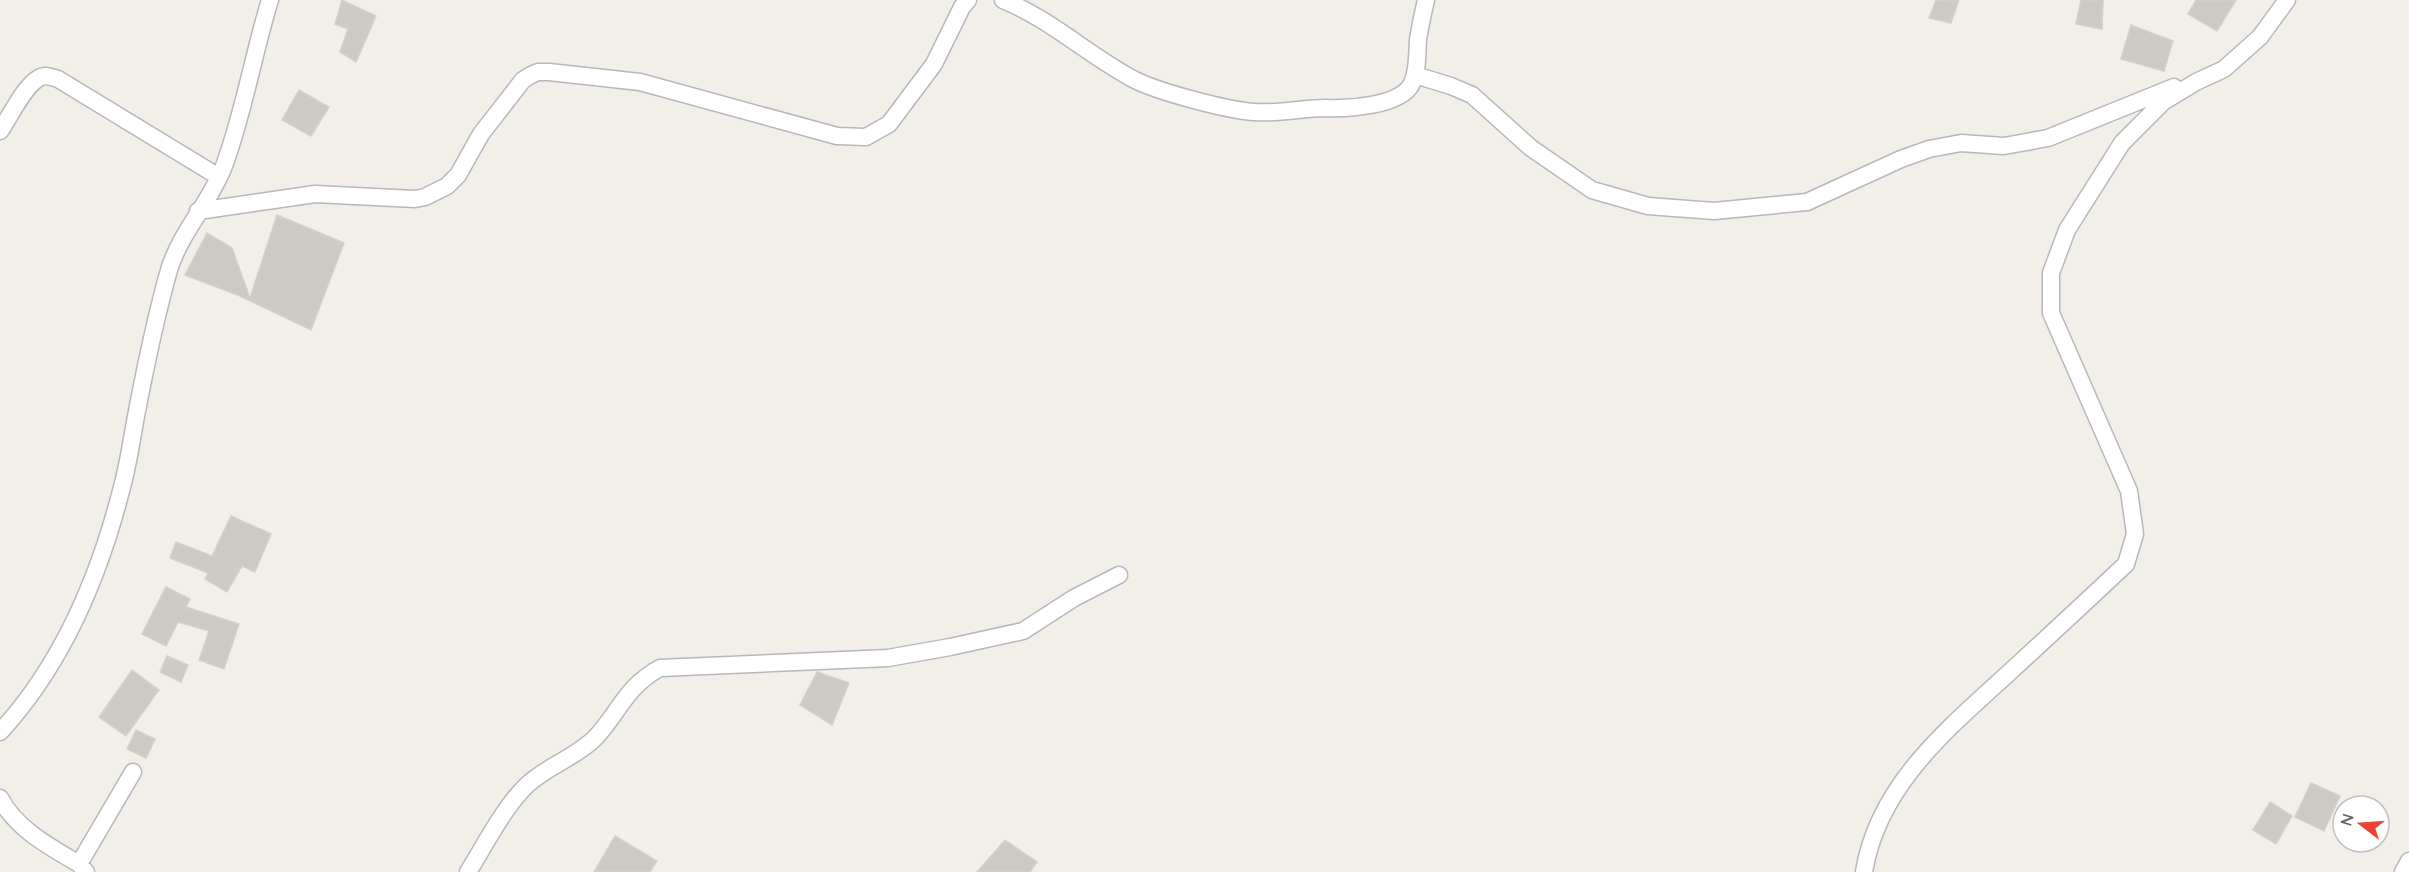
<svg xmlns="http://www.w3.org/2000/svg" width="2409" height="872" font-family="Quicksand,sans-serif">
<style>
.building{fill:#cccac5;stroke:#d6d1c6;stroke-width:1.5}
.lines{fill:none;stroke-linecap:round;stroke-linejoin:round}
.street-casing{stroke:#b5b8bc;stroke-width:19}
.street{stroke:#fff;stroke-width:16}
</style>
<rect width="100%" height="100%" fill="#f1efe8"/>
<!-- building -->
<path class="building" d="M342,0L376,16L356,62L340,52L348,29L335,24Z
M1936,0H1959L1951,23L1929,18Z
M2081,0H2103L2102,29L2076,24Z
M2196,0H2236L2217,31L2188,14Z
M2131,25L2173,41L2164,71L2121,59Z
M299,90L329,107L311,136L282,120Z
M277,215L344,243L311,330L240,296L185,275L207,233L232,248L250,298Z
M231,516L271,534L255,572L242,566L227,592L205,579L208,573L170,558L176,542L212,556Z
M166,587L190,599L186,607L239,624L224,669L199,660L209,631L178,622L166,646L142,634Z
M167,656L188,665L181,682L160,672Z
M132,670L159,690L126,736L99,717Z
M817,672L849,683L832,725L800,705Z
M136,730L155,739L146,758L127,749Z
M2311,783L2340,796L2324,831L2295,817Z
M2270,802L2292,816L2276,844L2253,830Z
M615,836L657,861L650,872H594Z
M1005,840L1037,862L1030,872H977Z"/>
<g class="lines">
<defs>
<path id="street" d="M1003,0C1052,20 1089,56 1135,80C1159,92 1226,110 1254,112C1278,114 1302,108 1326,108C1348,109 1399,106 1411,85C1418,73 1417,54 1418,40C1420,27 1423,13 1426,0
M1415,75L1451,86L1472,95L1531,148L1592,190L1648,206L1714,211L1807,202L1901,159L1929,149L1961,143L2004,146L2048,138L2174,87
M0,131C10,117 24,86 39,78C45,74 52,77 58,79L219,177
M198,211L315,194L415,199L425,197L447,186L458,175L481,134L523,80L531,75L538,72H549L640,82L837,136L866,137L889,124L934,64L962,7L968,0
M0,732C62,665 100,574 122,487C129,462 132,436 137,411C146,364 156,316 169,270C181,231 210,203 224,166C244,112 253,55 270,0
M0,798C16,829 50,847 79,864
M86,872L79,864L133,772
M468,872C485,845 504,807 527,785C547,766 575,758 595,738C619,713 625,687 660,668L888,658L950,647L1023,631L1074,598L1119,575
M1864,872C1878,784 1950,727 2012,670C2050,635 2089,599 2126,564L2135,534L2129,491L2051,313V273L2067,230L2122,143L2163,102L2196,82L2224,69L2260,37L2287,0
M2403,872L2409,861"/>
</defs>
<!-- street casing -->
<use href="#street" class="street-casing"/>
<!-- street -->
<use href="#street" class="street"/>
</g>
<!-- north arrow -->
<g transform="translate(2361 824) rotate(287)"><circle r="28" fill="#ffffff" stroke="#bfc1c3" stroke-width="1.5"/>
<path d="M0-4.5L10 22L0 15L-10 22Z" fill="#ea4335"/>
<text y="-9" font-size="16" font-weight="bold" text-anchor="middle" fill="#5f6368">N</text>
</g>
</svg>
